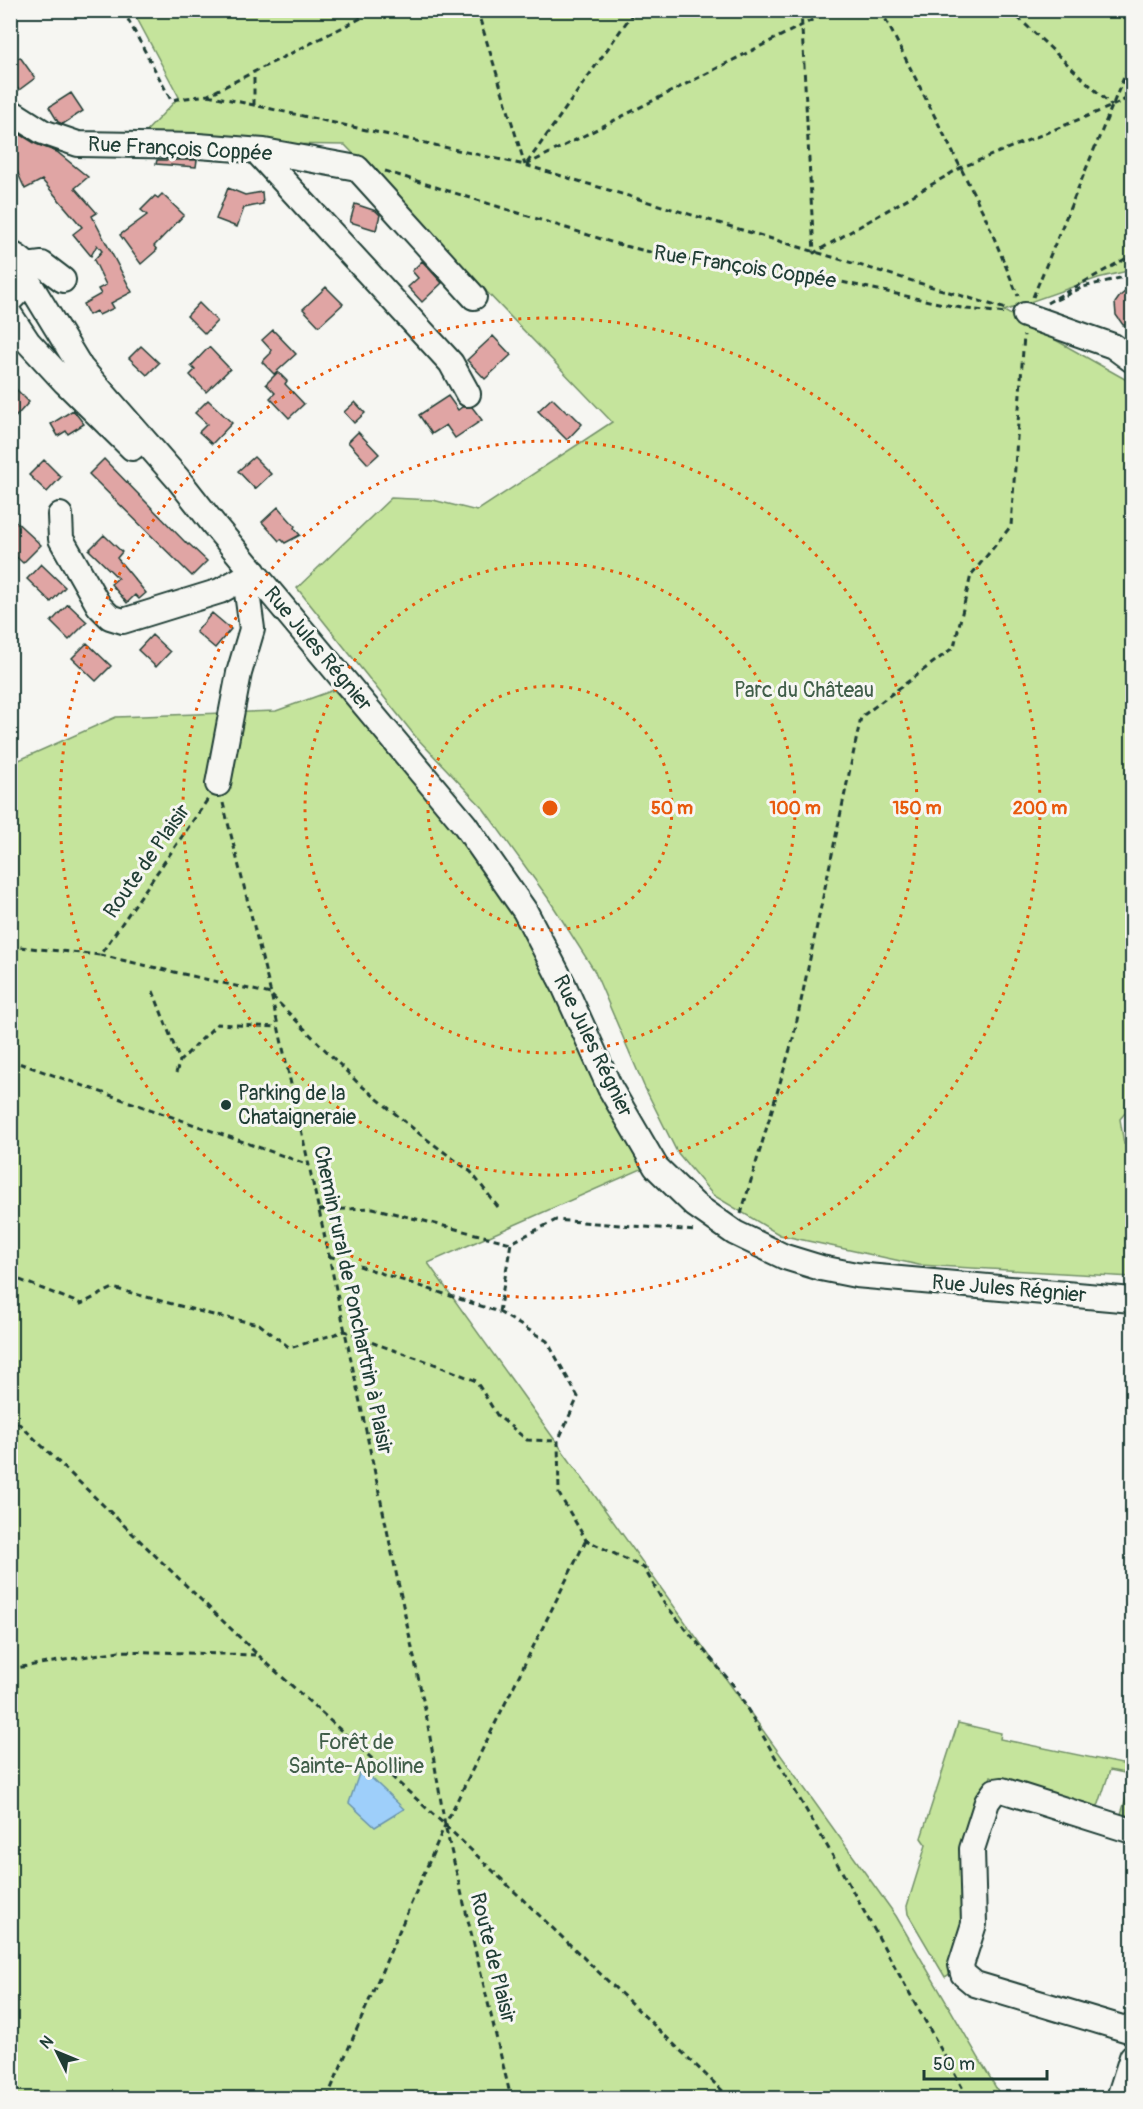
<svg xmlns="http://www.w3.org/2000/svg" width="1143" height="2109" font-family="Pangolin,sans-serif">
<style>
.green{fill:#c5e49c;stroke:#729068;stroke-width:1.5}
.water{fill:#9ecffa;stroke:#6b95ab;stroke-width:1.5}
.building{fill:#e0a5a4;stroke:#1f3d34;stroke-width:1.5}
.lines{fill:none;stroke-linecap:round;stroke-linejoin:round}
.minor-casing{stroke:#1f3d34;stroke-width:28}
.path{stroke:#1f3d34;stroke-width:3;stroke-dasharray:6 4.5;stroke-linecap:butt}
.minor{stroke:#f6f6f2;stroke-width:24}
.ring{fill:none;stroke:#e8590c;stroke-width:3;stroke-dasharray:3 6}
.poi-dot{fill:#1f3d34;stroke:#f6f6f2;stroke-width:2}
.labels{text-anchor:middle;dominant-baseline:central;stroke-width:6;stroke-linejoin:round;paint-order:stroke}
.street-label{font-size:21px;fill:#1f3d34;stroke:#f6f6f2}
.park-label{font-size:21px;fill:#405e49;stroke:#f6f6f2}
.poi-label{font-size:21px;fill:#1f3d34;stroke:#f6f6f2;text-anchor:start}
.centre{fill:#e8590c;stroke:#f6f6f2;stroke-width:3}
.ring-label{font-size:18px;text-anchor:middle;font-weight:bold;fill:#e8590c;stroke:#f6f6f2;stroke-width:6;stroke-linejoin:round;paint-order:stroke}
</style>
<rect width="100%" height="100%" fill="#f6f6f2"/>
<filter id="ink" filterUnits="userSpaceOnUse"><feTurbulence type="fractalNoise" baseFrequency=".0167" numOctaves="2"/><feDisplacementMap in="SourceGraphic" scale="12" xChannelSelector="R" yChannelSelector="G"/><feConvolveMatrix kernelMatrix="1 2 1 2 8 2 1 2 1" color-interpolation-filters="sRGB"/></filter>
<g filter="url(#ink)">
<!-- green -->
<path class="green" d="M133,11H1132V270L1098,278L1004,311L1132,383V1105L1120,1119L1124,1144L1132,1145V1277L919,1265L780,1235L713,1195L677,1152L644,1086L594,970L548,898L483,808L415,736L297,588L391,498L433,500L477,511L612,422L345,145L136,142L179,97Z
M334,690L481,853L662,1160L428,1263L896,1916L1002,2098H11L10,764L116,717L276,711Z
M958,1723L1001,1733L1000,1739L1132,1766V1822L1123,1818L1121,1814L1132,1779L1129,1774L1110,1770L1099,1804L1096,1808L1009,1784L991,1776L964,1856L963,1933L950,1974L945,1977L908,1914L907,1906L926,1845L921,1838Z"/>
<!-- water -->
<path class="water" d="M361,1768L404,1809L375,1827L349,1803Z"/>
<!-- building -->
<path class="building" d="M20,57L35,78L19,90L10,79V64Z
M71,93L83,111L63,124L58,122L49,107Z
M10,128L36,144L57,152L88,177L75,188L97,213L92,216L132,292L111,303L114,308L99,315L96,311L89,315L83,304L101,294L98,289L106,285L94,260L102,251L97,245L91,256L73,234L82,227L42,180L25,189L10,156Z
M157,160H197L196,167L156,164Z
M228,188L245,195L262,192L263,204L244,208L237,227L216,219Z
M162,194L184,215L154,246L157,250L141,264L120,235L147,215L141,210L155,196L158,198Z
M355,204L376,211L380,215L376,230L350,222Z
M422,261L442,283L422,302L408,287L418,278L412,271Z
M1132,286V325H1123L1116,315L1115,303L1120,296Z
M326,287L343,304L319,326L303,309Z
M199,303L217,321L205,334L187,316Z
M273,330L296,354L274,374L262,362L271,353L270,352L271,350L262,340Z
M493,336L511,355L485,379L467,360Z
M141,346L159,363L147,375L129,358Z
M209,347L230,369L206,392L190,375L195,370L191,366Z
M278,372L287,381L285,384L304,404L289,418L270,398L275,393L266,384Z
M10,383L29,402L10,423Z
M448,396L458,410L462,407H472L482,420L455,438L446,425L432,434L419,415Z
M552,398L567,413L570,412L582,424L567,440L538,411Z
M208,400L232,423L212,444L199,432L207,424L195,413Z
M355,402L365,413L354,423L344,412Z
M73,410L84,424L68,434L66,431L58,436L51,424Z
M358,432L379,454L368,464L348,442Z
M254,457L271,474L255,489L238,471Z
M104,459L188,545L189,544L207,561L192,576L89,474Z
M44,460L61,477L47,492L29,475Z
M278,507L295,526L294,528L300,535L285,543L281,539L279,541L262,522Z
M10,516L41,545L23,563L10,551Z
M104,535L122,552L117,558L146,593L139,599L135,595L127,603L111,584L118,578L89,550Z
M41,564L65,587L51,602L27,579Z
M68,604L87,622L69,640L51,622Z
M212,613L231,629L215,648L196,632Z
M152,635L170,652L156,667L138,650Z
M87,643L111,666L96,681L72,658Z"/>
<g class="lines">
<defs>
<path id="minor" d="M10,111L43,132L78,144L198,146L264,151L357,168L474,297
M256,151L451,363L468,394
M10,253C40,268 27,283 10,300
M26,266L42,264L63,280
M28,281L81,368L178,479L215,526L465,825L525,911L564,986L610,1088L656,1167L695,1205L735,1233L785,1257L821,1268L856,1275L1132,1300
M10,315L28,342L65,382L132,448
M1025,315L1113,346L1132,360
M60,515L61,539L99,606L110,617L123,621L220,591L254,572
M218,784L239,673L252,629L245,578
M1132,1831L1002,1790L995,1791L987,1802L972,1849L974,1924L961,1965L963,1974L975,1984L1132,2031
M1119,2098L1132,2057"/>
</defs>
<!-- minor casing -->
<use href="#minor" class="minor-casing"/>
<!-- path -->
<path class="path" d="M123,10L171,100L208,95L377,10
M477,10L525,165
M801,10L814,253L960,168L1112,106L1132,96
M881,10L985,216L1018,296
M1010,10L1112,106
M208,95L525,165L1006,309
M254,105V72
M527,163L635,10
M526,165L832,10
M385,171L617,244L679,259L795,272L966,309L1006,313
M1033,297L1132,58
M1056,300L1083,287L1132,275
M1047,303L1132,255
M223,803L271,994L329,1256L426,1714L445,1825L511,2098
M10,946L100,955L208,799
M100,955L271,994
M153,991L180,1061
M272,996L357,1082L421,1135L471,1172L498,1207
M10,1060L309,1165
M176,1073L180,1061L217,1024L278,1027
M285,1121L300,1126
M319,1210L373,1208L511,1243
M741,1214L793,1039L861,717L954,647L971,575L1011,526L1024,335
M329,1256L499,1312L547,1341L578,1397L558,1441L559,1494L586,1540L644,1568L664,1603L734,1686L841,1870L968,2098
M10,1276L81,1304L113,1288L217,1316L259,1324L290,1348L345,1331L376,1344L432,1363L476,1381L497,1415L527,1440L558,1441
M499,1312L511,1243L556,1220L697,1231
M10,1415L258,1655L445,1825L730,2098
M10,1669L119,1651L257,1655
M327,2098L445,1825L586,1540"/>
<!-- minor -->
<use href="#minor" class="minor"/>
</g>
</g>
<!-- distance rings -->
<g class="ring">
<circle cx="550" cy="808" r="122"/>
<circle cx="550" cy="808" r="245"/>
<circle cx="550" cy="808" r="367"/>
<circle cx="550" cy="808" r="490"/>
</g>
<!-- markers -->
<circle class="poi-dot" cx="226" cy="1105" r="6"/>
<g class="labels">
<!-- street labels -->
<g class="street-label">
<text transform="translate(180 149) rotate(3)">Rue François Coppée</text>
<text transform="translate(745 267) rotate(9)">Rue François Coppée</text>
<text transform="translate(318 649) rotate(50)">Rue Jules Régnier</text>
<text transform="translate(147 861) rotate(-55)">Route de Plaisir</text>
<text transform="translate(593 1046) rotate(64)">Rue Jules Régnier</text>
<text transform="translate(1009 1289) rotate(5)">Rue Jules Régnier</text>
<text transform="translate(353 1300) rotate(78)">Chemin rural de Ponchartrin à Plaisir</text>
<text transform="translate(493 1958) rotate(76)">Route de Plaisir</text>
</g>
<!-- park labels -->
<g class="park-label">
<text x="804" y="690">Parc du Château</text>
<text x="356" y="1742">Forêt de<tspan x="356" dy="24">Sainte-Apolline</tspan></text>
</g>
<!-- poi labels -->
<g class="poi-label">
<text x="238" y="1093">Parking de la<tspan x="238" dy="24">Chataigneraie</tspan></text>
</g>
</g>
<circle cx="550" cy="808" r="9" class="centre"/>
<g class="ring-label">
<text x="672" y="814">50 m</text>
<text x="795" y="814">100 m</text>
<text x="917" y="814">150 m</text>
<text x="1040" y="814">200 m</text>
</g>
<!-- margin -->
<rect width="1143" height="2109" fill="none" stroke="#f6f6f2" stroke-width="36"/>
<rect x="18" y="18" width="1107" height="2073" fill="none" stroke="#1f3d34" stroke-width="2" filter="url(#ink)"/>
<!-- north arrow -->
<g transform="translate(57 2052) rotate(313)" stroke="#f6f6f2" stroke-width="4.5" paint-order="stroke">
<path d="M0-4.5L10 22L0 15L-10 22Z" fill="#1f3d34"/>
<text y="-9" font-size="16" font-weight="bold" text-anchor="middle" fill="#1f3d34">N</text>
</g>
<!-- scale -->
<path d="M924 2070v9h123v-9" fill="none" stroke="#1f3d34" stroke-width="3"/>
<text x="933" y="2070" font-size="18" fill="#1f3d34" stroke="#f6f6f2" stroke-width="4.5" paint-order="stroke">50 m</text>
</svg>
